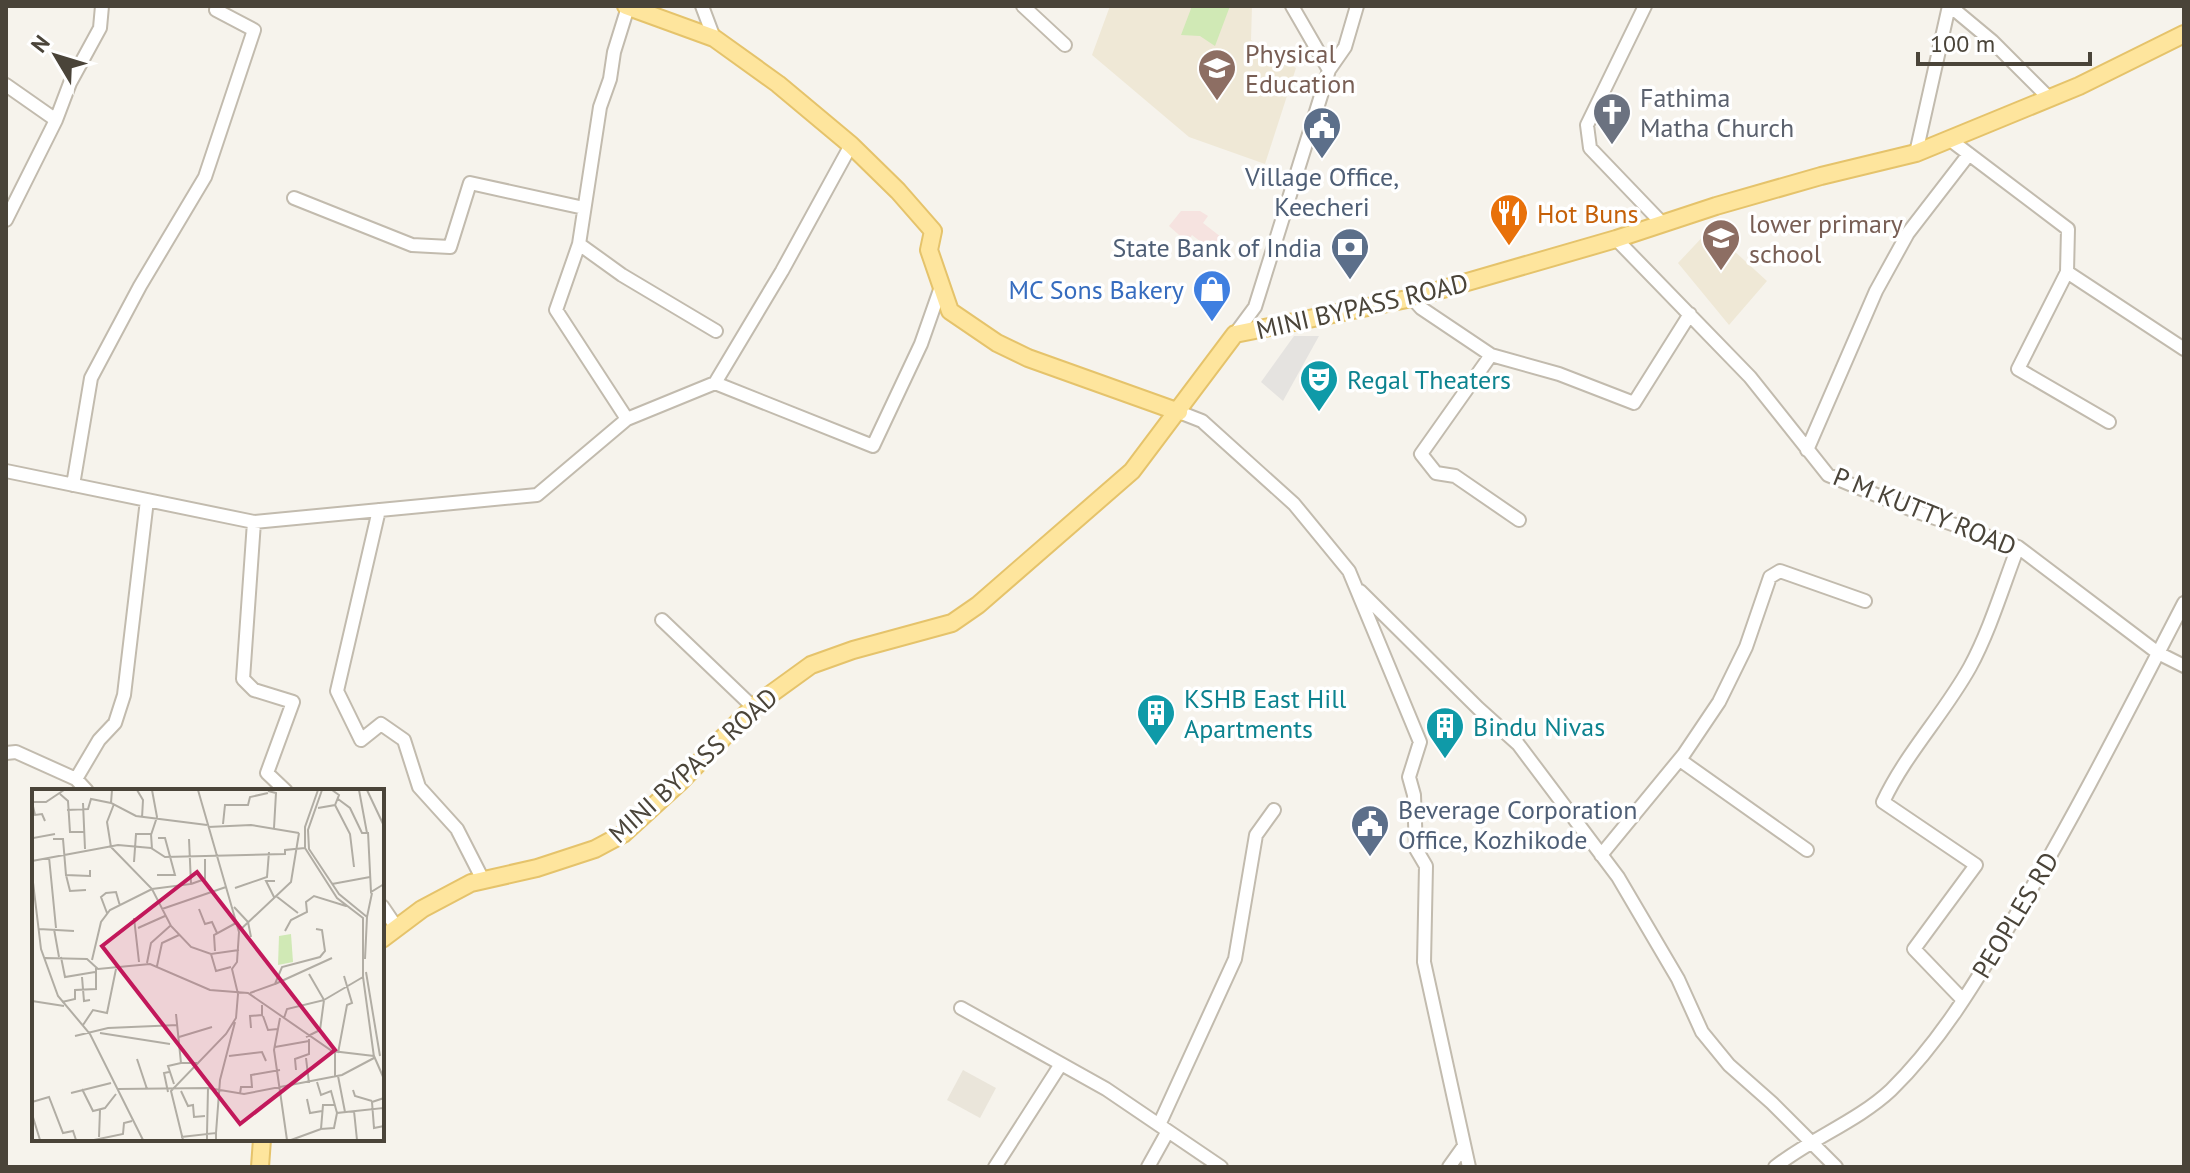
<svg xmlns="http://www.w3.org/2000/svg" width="2190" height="1173" font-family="'PT Sans',sans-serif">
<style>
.residential{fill:#eae5da}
.education{fill:#efe8d6}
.medical{fill:#f6e3e0}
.green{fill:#d0e9b5}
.parking{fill:#e5e3e0}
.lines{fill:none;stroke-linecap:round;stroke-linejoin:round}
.minor-casing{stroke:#c2bbae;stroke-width:16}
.major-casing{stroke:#e5c36b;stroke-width:20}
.minor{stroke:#fff;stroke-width:12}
.major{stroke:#fee59d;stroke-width:16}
.labels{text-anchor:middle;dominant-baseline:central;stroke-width:7;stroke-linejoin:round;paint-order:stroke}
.education-label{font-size:26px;fill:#785e54;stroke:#fff;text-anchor:start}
.worship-label{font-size:26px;fill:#5b616d;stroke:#fff;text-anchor:start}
.service-label{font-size:26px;fill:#4e5e75;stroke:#fff}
.food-label{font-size:26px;fill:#c56008;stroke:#fff;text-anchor:start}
.shop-label{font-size:26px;fill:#366cbe;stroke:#fff;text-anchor:end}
.street-label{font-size:26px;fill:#4a4439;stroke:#fff}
.culture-label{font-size:26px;fill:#0d838f;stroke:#fff;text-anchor:start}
.inset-road{fill:none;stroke:#b1ada4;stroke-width:2}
.view{fill:#c2185b;fill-opacity:0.15;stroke:#c2185b;stroke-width:4}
.inset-edge{fill:none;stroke:#4a4439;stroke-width:4}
</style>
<rect width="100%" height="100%" fill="#f6f3ec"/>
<!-- residential -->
<path class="residential" d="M963,1070L996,1088L980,1118L947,1100Z"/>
<!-- education -->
<path class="education" d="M1110,6H1252L1251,40L1296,68L1265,164L1189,137L1092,55Z
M1710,229L1767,281L1729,325L1678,263Z"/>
<!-- medical -->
<path class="medical" d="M1181,211H1200L1208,216L1203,223L1221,237L1223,259L1192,235L1187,242L1169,226Z"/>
<!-- green -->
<path class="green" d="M1192,6H1230L1215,46L1200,36L1181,35Z"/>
<!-- parking -->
<path class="parking" d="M1294,336H1319L1283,401L1261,382Z"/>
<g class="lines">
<defs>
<path id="minor" d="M702,6L714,38
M1023,6L1065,45
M1645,6L1587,125L1590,148L1661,222
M1950,6L1992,41L2049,98
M628,7L614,52L610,79L600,107L579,244L622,275L716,331
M1329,70L1345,47L1357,6
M6,85L56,120L6,220
M56,120L70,83L100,28L102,6
M1949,139L2068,229L2067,272L2018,369L2109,422
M1916,153L1949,6
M294,198L412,245L450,247L470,183L584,208
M1616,239L1750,377L1828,475L1915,511L2018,547L2158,653L2184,666
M579,244L556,310L627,419
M2067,272L2184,349
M1412,298L1421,308L1491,355L1421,454L1436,473L1455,476L1519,520
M1235,334L1255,307L1329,70L1292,6
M1491,355L1559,374L1634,403L1690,314
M715,383L873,446L921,344L941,287
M1179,412L1202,421L1294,504L1349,571L1420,742L1409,777L1414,795L1416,849L1426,866L1424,962L1469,1167
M1807,450L1876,291L1908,233L1969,154
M6,471L254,522L537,495L627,419L715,383L782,271L851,145
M73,485L91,378L140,286L205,177L254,30L216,10L218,6
M379,510L337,691L361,740L381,724L404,740L419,787L457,829L483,880
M254,522L243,679L254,690L293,702L267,773L286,791
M1360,591L1478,708L1518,744L1618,877L1678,979L1702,1032L1729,1065L1772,1103L1836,1167
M662,620L753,707
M6,753L16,752L76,779L87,791
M1680,760L1807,850
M76,779L99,740L115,723L124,695L147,500
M1601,855L1684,754L1719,702L1746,647L1770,577L1780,571L1865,601
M382,906L397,928
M1963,1000L1914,949L1976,865L1883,802C1906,753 1944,714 1970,667C1990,630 2003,586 2018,547
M961,1008L1106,1089L1221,1167
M1159,1125L1235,959L1256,835L1274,810
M995,1167L1061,1064
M1148,1167L1168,1131
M1449,1167L1464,1146
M1775,1167C1810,1139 1858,1121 1891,1090C1942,1040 1978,978 2014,918C2075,816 2129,709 2184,603"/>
<path id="major" d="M626,6L714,38L778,84L851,145L898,191L933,231L929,250L950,311L997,343L1028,358L1179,412
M382,939L422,909L471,883L537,868L595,849L623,834L681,781L753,707L811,665L853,650L952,623L978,605L1132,471L1235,334L1412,298L1616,239L1716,206L1821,176L1916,153L2079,86L2184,34
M260,1167L262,1139"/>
</defs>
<!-- minor casing -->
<use href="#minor" class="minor-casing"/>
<!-- major casing -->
<use href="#major" class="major-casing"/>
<!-- minor -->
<use href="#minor" class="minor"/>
<!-- major -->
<use href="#major" class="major"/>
</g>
<!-- icons -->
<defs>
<symbol id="university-pin" viewBox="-11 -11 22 30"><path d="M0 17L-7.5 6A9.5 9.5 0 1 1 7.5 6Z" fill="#8d6e63" stroke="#fff"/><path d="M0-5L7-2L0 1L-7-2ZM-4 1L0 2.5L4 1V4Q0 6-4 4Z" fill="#fff"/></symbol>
<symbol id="church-pin" viewBox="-11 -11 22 30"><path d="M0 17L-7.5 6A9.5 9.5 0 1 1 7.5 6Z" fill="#6b7280" stroke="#fff"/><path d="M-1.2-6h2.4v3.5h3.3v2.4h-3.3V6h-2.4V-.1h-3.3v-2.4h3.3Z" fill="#fff"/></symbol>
<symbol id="civic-pin" viewBox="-11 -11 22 30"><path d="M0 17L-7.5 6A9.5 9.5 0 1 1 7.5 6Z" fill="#5c6f8a" stroke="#fff"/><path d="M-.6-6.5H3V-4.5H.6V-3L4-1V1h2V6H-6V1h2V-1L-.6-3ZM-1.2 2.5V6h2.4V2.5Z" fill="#fff"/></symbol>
<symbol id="restaurant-pin" viewBox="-11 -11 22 30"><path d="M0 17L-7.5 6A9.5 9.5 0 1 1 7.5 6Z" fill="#e8710a" stroke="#fff"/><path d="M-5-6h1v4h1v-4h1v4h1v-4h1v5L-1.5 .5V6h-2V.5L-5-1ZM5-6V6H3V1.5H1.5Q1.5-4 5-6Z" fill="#fff"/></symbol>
<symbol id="school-pin" viewBox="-11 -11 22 30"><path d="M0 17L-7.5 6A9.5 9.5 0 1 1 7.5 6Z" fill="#8d6e63" stroke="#fff"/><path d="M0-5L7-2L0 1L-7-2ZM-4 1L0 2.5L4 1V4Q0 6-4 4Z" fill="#fff"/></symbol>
<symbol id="bank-pin" viewBox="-11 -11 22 30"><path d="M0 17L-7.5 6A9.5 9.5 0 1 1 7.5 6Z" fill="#5c6f8a" stroke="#fff"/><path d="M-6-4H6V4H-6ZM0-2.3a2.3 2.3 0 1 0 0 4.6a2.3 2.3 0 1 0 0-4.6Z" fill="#fff"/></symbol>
<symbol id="shop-pin" viewBox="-11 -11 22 30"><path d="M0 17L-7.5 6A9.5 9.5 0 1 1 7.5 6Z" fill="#3f7fe0" stroke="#fff"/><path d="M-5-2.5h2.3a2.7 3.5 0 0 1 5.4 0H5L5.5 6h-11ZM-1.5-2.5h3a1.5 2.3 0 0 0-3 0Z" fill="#fff"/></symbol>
<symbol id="theatre-pin" viewBox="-11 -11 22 30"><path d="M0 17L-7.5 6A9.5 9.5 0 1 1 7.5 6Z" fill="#0f9aa8" stroke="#fff"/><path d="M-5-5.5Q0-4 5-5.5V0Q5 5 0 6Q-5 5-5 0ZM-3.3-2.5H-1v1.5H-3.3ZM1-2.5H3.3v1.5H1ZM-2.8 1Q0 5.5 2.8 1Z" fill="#fff"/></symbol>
<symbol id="building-pin" viewBox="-11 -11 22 30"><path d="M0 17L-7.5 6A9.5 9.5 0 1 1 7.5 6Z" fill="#0f9aa8" stroke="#fff"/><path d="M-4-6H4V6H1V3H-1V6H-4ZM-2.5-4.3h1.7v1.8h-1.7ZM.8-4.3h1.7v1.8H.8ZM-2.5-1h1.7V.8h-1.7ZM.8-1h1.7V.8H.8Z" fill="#fff"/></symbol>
</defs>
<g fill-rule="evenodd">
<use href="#university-pin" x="1195" y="46" width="44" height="60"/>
<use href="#church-pin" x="1590" y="90" width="44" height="60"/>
<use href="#civic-pin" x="1300" y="104" width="44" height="60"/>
<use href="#restaurant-pin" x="1487" y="191" width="44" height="60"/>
<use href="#school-pin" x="1699" y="216" width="44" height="60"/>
<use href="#bank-pin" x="1328" y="225" width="44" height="60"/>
<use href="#shop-pin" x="1190" y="267" width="44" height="60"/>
<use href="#theatre-pin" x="1297" y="357" width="44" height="60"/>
<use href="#building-pin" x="1134" y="691" width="44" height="60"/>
<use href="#building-pin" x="1423" y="704" width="44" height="60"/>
<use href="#civic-pin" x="1348" y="802" width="44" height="60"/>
</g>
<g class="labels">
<!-- education labels -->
<g class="education-label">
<text x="1245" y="53">Physical<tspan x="1245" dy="30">Education</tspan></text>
<text x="1749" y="223">lower primary<tspan x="1749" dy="30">school</tspan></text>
</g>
<!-- worship labels -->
<g class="worship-label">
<text x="1640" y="97">Fathima<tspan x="1640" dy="30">Matha Church</tspan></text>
</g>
<!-- service labels -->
<g class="service-label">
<text x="1322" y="176">Village Office,<tspan x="1322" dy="30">Keecheri</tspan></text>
<text x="1322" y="247" text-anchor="end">State Bank of India</text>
<text x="1398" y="809" text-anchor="start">Beverage Corporation<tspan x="1398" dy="30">Office, Kozhikode</tspan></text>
</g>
<!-- food labels -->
<g class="food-label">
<text x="1537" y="213">Hot Buns</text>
</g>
<!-- shop labels -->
<g class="shop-label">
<text x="1184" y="289">MC Sons Bakery</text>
</g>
<!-- street labels -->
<g class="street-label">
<text transform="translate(1362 306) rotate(-13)">MINI BYPASS ROAD</text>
<text transform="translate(1925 511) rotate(22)">P M KUTTY ROAD</text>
<text transform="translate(693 765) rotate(-42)">MINI BYPASS ROAD</text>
<text transform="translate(2015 915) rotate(-59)">PEOPLES RD</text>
</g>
<!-- culture labels -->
<g class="culture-label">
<text x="1347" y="379">Regal Theaters</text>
<text x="1184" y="698">KSHB East Hill<tspan x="1184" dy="30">Apartments</tspan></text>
<text x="1473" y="726">Bindu Nivas</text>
</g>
</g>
<!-- overview -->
<g transform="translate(32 789)">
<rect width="352" height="352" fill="#f6f3ec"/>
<path d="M259,145L261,173L246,176L247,147Z" fill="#d0e9b5"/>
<path class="inset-road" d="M80,1L79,14L104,27L175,36M105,1L111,11L110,29M166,1L207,143L205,173L200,180L206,205M286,1L273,38V59L305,109L331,129V188L342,268M290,1L276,41L277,60L307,105L335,128L340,104M335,1L352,37M236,2L244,4L242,39M28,5L36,12L38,43H52M306,10L318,19L330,44H335L327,1M0,13H14L32,1M0,13L3,26L10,25L13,32M51,14L53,60M82,15L75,33L79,58L120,100L139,137L159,158L179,165L207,161M303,16L318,45L322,78M286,19L303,16L307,6L300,1M35,21L56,20L59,10L79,14M191,35L193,16H216L218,8L236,4M176,38L219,36L267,44M336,43L339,103L352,95M119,46L125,28L120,1M21,50H31L34,86L58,87V81M0,59L1,49L23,45M17,68L24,139M0,72L86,56L119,59L133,68L253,65V61L273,59M102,73L104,45H119L120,60M0,85L9,160L26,207L58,245L111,351M34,86L38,102L54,101M125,86H143L133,49H126M159,95L173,90V70M300,95L338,88M203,99L235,88L237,63M244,107L266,124M242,108L234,92H243M202,118L216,133L219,148M130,120L194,98M167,120L173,135L180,133L185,144M75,124L69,108L74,104L84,103L88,117M102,129L107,173M106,139L133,127M7,140L42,142M22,140L27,168M208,141L259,93L267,44M253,142L259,131L275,123L274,113L282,107L314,117M183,162L182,146L204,134M179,165L184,182L199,178M29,168L33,188L63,183M13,169L55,170L66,180L118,175L178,201L216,204L300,262L342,267M333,170L335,128M60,171L69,133L78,121L120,100L159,95L157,50M115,174L119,154L138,137M125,177L130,154L147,146M334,183L348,267M277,185L292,211L331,188M50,188L52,212L58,211M243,195L300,169M218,204L243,195L250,178L288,168L293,162L290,141L284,140M0,212L32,217M30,213L43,210V201L64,200V179M144,225L149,274H165M231,227L236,241L246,240M248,229L242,261L255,351M252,229L255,220L292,211L288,241L274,248M51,236L61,221L75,224L84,180M219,239L218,227L230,226V216M68,244L138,255M43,247L76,239L146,236M147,248L180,238M243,258L277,252M306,264L315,216L320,214L312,187M197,267L230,263L234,272M342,267L352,290M274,269L277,294M105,270L115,300M264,281L263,270L277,265V250M306,287L313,323M303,288V263M285,293L289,306L299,302L305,324M142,295L136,277L149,274M176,299L175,345L184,344V351M50,300L61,322L73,319L84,305M86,300L176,299L212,305L310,286L342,269M321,301L323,307L340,312M149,302L156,317L161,316L162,328L173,327M136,303L132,284L137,283M39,304L79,294M208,305L209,298H220L219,286L248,281M275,310L278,324L290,322M0,313L17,308L31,344L41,342L44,351M302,316H291L289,340L302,339L305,324L351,319L352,338M322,322L325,351M0,325L8,351M352,337L342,339L340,313L352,309M184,344L188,291L203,233M67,348L68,321M149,348L175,345V351M62,351L91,345L92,334L100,332M151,351L139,302L194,245L204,229L206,205M259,351L289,340"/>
<path class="view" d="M165,83L303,261L208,335L70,157Z"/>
<rect width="352" height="352" class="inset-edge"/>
</g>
<!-- border -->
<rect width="2190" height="1173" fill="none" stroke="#4a4439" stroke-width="16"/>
<!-- north arrow -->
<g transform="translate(56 56) rotate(308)" stroke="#ffffff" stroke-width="6" paint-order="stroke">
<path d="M0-6L14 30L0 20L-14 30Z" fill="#4a4439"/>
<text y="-12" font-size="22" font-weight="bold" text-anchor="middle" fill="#4a4439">N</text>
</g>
<!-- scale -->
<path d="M1918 52v12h172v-12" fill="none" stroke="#4a4439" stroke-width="4"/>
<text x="1930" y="52" font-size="24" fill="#4a4439" stroke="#ffffff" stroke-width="6" paint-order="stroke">100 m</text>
</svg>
